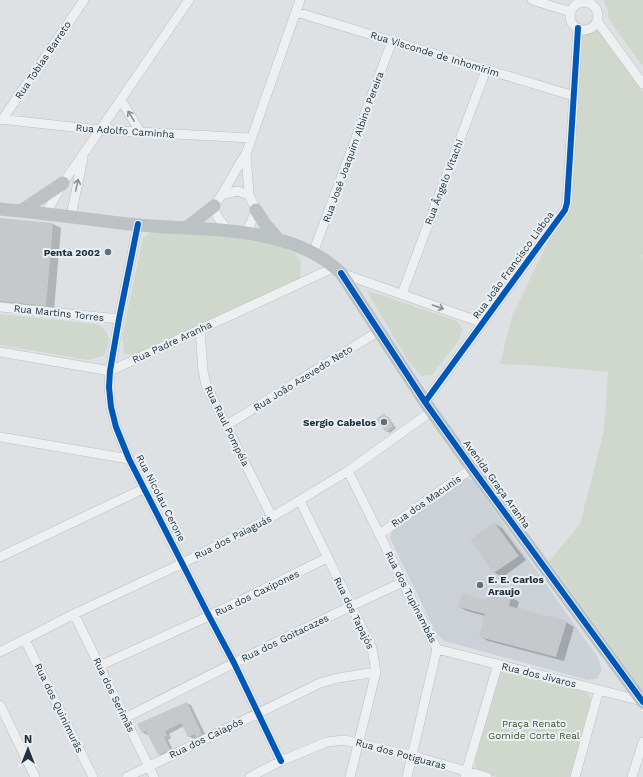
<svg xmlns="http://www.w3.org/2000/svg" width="643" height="777" font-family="'Work Sans',sans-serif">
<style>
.built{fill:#cbd1d7}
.green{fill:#d0d8ce}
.shadow{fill:#0003}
.building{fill:#c6c9cb}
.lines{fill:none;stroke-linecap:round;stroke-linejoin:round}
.street-casing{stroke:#bcbfc1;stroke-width:10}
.street{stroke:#edeff0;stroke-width:9}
.secondary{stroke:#bcc1c3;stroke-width:13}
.cycleway-casing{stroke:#eaf0f4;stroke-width:8}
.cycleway{stroke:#0057b8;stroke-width:6}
.oneway{stroke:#899096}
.poi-dot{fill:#666f76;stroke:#eaf0f4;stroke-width:1.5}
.labels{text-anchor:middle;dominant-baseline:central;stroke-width:4;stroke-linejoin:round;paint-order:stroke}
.street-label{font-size:10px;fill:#25323c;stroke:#eaf0f4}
.poi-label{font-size:10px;font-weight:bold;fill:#25323c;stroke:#eaf0f4;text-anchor:end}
.park-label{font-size:10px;fill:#415832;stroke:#eaf0f4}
</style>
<rect width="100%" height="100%" fill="#dee1e3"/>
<!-- built -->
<path class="built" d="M468,478L474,482L598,658L602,670L597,679L588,680L444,641L436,633L390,538L391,534L394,530L461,481Z"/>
<!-- green -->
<path class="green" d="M604,0H643V67L608,18C610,8 604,7 604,0Z
M597,21L643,92V254L632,269L643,255V690L549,561L580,524L604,430L608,372L543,366L500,364L512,316L567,203L578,28Z
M151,232H164L266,240L295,253L301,262L300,278L134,356L124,353L122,337L143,238Z
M366,290L457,321L462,328L460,339L432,375L422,376L410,364Z
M0,314L97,324C113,335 110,340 104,356L87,360L0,345Z
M503,670L586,692L591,698L593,707L573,777H497L482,773L476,768L474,756L499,674Z"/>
<!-- shadow -->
<path class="shadow" d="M0,219L53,224L61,228L54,310L0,304Z
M384,415L388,417L396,428L390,433L386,431Z
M494,523L502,528L526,560L503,577L495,573L471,540Z
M489,591L511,597L519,602L517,609L566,622L574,627L564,661L488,641L480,636L485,616L467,611L459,607L487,601Z
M186,703L191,705L206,736L201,739L198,737L193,739L189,736L184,726L169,734L171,738L168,740L174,752L163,757L159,754L149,734L147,735L142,732Z"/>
<!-- building -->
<path class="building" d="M0,218L53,223L46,306L0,301Z
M384,413L393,426L386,432L376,419Z
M494,522L519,556L494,573L470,540Z
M489,590L511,596L509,606L567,621L556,657L479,637L485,614L458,607L462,593L486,600Z
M187,702L202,734L196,737L195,734L188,737L181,723L165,731L167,736L164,737L170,750L158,755L146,731L142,733L137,724Z"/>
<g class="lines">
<defs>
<path id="street" d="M532,0L571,12
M570 16a14 14 0 1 1 28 0a14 14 0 1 1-28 0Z
M296,12L574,96
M597,21L643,84
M121,100L141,133
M0,119L100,130L251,138
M2,120L84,0
M224,194L238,191L249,195
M46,213L63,183L100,130L189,0
M71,216L83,158
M138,224L119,319L110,371L109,387L111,407L116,427L129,459L209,616L234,663L281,761
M228,231L217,216L214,206C227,189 234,171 246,154L300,0
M243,233L250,225L256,210L249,195L246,154
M313,253L392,41
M341,273L483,323
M402,294L486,70
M0,307L119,319
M200,329L203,371L206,385L272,517
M0,352L110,371L335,267
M425,402L565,210L567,203L578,28
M227,425L379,331
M0,437L129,459
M348,471L403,582L437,649L407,777
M300,501L372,648L376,672L350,777
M380,534L472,468
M0,557L145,488
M74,614L154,777
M25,640L93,777
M437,649L642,701
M0,652L74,614L183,563L272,517L348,471L432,411
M99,666L209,616L327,558
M0,705L35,777
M125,718C217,671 309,625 403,582
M465,776L498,664
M127,777L320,683L338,678L376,672
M250,777L281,761L327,742L344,740L413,756L487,777
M575,777L599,690
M632,777L643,742"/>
</defs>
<!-- street casing -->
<use href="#street" class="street-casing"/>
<!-- street -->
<use href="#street" class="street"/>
<!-- secondary -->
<path class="secondary" d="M0,209C46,213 92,220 139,225C205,231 290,224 341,273L425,402L472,468L643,702
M256,210L265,224L277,238
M21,211L63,183
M186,228L214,206"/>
<defs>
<path id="cycleway" d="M138,224L119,319L110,371L109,387L111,407L116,427L129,459L209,616L234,663L281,761
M341,273L425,402L472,468L643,702
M425,402L565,210L567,203L578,28"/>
</defs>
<!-- cycleway casing -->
<use href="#cycleway" class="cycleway-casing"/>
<!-- cycleway -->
<use href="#cycleway" class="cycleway"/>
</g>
<!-- one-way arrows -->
<defs><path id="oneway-shaft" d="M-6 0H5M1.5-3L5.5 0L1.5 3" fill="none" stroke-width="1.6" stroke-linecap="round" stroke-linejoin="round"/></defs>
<g class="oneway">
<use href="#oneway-shaft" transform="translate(131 116) rotate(-122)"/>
<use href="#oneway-shaft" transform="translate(77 185) rotate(-78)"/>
<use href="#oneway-shaft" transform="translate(438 307) rotate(19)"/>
</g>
<!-- markers -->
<g class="poi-dot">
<circle cx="108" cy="252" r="4"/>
<circle cx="384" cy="422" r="4"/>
<circle cx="480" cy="585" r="4"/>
</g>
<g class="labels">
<!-- street labels -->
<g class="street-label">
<text transform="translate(435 54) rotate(17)">Rua Visconde de Inhomirim</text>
<text transform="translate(43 60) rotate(-56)">Rua Tobias Barreto</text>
<text transform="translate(125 131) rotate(4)">Rua Adolfo Caminha</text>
<text transform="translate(353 147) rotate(-70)">Rua José Joaquim Albino Pereira</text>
<text transform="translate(444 182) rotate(-69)">Rua Ângelo Vitachi</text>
<text transform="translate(513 265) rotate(-54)">Rua João Francisco Lisboa</text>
<text transform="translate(59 313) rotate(6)">Rua Martins Torres</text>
<text transform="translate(172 342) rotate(-25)">Rua Padre Aranha</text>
<text transform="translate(303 378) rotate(-32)">Rua João Azevedo Neto</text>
<text transform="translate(227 426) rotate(64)">Rua Raul Pompéia</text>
<text transform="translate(497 484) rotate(54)">Avenida Graça Aranha</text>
<text transform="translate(161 498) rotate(63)">Rua Nicolau Cerone</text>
<text transform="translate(426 501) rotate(-35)">Rua dos Macunis</text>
<text transform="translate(233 537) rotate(-27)">Rua dos Paiaguás</text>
<text transform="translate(257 593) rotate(-26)">Rua dos Caxipones</text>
<text transform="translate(411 597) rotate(63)">Rua dos Tupinambás</text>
<text transform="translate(354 613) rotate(64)">Rua dos Tapajós</text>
<text transform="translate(285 638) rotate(-26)">Rua dos Goitacazes</text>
<text transform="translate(539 675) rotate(14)">Rua dos Jivaros</text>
<text transform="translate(114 695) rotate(64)">Rua dos Serimãs</text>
<text transform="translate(59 708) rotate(64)">Rua dos Quinimurãs</text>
<text transform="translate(206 738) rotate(-26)">Rua dos Caiapós</text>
<text transform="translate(401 754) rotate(15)">Rua dos Potiguaras</text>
</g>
<!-- poi labels -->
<g class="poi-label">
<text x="100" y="252">Penta 2002</text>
<text x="376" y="422">Sergio Cabelos</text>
<text x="488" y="579" text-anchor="start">E. E. Carlos<tspan x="488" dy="12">Araujo</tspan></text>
</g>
<!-- park labels -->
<g class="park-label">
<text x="534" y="723">Praça Renato<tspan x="534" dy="12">Gomide Corte Real</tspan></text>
</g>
</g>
<!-- north arrow -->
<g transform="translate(28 749)" stroke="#eaf0f4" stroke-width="3" paint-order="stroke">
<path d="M0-3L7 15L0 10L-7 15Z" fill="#25323c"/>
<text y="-6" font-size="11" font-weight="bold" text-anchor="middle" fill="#25323c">N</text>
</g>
</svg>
